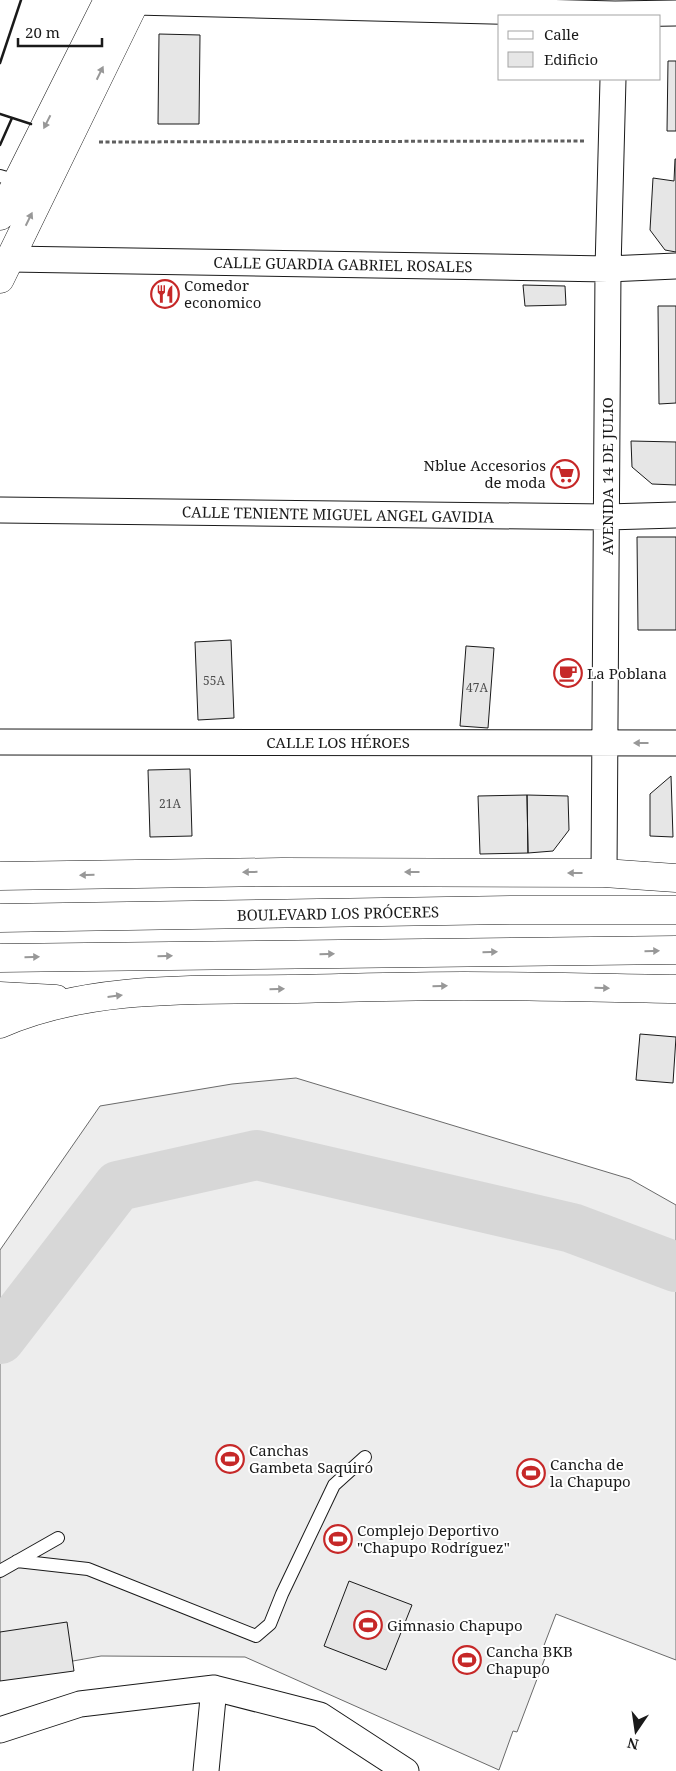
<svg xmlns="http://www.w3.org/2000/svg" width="676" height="1771" font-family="'Noto Serif',serif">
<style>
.built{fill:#ededed;stroke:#6a6a6a}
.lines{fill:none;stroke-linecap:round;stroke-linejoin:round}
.river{stroke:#d7d7d7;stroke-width:50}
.building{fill:#e6e6e6;stroke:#1a1a1a}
.service-casing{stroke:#1a1a1a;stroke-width:14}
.minor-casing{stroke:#1a1a1a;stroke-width:27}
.secondary-casing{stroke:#1a1a1a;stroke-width:29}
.trunk-casing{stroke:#1a1a1a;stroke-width:29}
.path{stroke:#5f5f5f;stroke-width:3;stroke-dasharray:4 2.5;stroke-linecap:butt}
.service{stroke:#fff;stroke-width:12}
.minor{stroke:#fff;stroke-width:25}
.secondary{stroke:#fff;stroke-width:28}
.trunk{stroke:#fff;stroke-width:28}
.wall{stroke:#1a1a1a;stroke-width:2.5}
.oneway{fill:#989898}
.labels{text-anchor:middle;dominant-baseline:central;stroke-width:4;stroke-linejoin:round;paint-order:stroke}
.number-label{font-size:12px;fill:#4d4d4d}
.street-label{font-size:15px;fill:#1a1a1a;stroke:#fff}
.poi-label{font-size:15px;fill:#1a1a1a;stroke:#fff;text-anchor:start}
</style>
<rect width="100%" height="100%" fill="#fff"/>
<!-- built -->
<path class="built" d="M296,1078L630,1179L676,1205V1660L556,1614L543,1648L548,1650L517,1732L513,1731L499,1770L245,1657L101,1656L0,1674V1250L100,1106L232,1084Z"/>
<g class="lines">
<!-- river -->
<path class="river" d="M0,1339L118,1186L257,1155L572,1228L676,1267"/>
</g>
<!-- building -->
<path class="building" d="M159,34L200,35L199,124H158Z
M668,61H676V131H667Z
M675,159H676V252L665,250L650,230L653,178L674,181Z
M523,285L565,286L566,305L525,306Z
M658,306H676V403L659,404Z
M631,441L676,442V485L652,484L632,467Z
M637,537H676V630H638Z
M231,640L234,718L198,720L195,642Z
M466,646L494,648L488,728L460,726Z
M190,769L192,836L150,837L148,770Z
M671,776L673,837L650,836V794Z
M527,795L568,796L569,830L553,851L528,853Z
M527,795L528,853L480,854L478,796Z
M640,1034L676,1037L673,1083L636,1080Z
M349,1581L412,1605L386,1670L324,1646Z
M67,1622L74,1671L0,1681V1632Z"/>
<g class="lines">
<defs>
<path id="service" d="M0,176L17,181
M17,1561L88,1569L256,1636L270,1624L282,1594L334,1485L365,1457
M0,1571L58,1538"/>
<path id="minor" d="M135,2L615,14L676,13
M10,259L608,269L676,266
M0,510L607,517L676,515
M0,742L676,743
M604,873L608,269L613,79
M0,1730L80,1704L214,1688L320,1715L406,1771
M206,1771L214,1688"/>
<path id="secondary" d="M0,216L108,0
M0,279L136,0"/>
<path id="trunk" d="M0,876L282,872L604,873L676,878
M0,918L514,910H676
M0,958L676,950
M0,996L56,999
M0,1024C88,985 196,990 291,989C349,988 406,986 464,986C535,986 605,988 676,989"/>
</defs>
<!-- service casing -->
<use href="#service" class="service-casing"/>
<!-- minor casing -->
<use href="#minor" class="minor-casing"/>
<!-- secondary casing -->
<use href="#secondary" class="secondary-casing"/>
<!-- trunk casing -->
<use href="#trunk" class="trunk-casing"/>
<!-- path -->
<path class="path" d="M99,142L585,141"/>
<!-- service -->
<use href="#service" class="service"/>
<!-- minor -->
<use href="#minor" class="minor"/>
<!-- secondary -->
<use href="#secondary" class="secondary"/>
<!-- trunk -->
<use href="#trunk" class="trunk"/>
<!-- wall -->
<path class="wall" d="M0,63L21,0
M0,114L31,124
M0,145L12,118"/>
</g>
<!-- one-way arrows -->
<defs><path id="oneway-solid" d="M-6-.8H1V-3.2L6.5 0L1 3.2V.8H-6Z" transform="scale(1.25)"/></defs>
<g class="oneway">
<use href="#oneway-solid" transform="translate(100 73) rotate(-64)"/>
<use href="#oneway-solid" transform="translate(47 122) rotate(117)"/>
<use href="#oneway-solid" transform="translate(29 219) rotate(-64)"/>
<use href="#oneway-solid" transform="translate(641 743) rotate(-180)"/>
<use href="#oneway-solid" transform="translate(250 872) rotate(179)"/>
<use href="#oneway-solid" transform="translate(412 872) rotate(-180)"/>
<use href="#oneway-solid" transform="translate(575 873) rotate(-180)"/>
<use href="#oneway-solid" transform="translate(87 875) rotate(179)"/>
<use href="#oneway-solid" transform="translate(652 951) rotate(-1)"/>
<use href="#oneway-solid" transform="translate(490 952) rotate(-1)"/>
<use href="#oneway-solid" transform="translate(327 954) rotate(-1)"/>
<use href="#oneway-solid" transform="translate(165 956) rotate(-1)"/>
<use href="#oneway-solid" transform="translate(32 957) rotate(-1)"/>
<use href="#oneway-solid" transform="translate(440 986) rotate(-1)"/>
<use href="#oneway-solid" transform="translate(602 988) rotate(1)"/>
<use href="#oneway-solid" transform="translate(277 989) rotate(-1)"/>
<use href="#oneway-solid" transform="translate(115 996) rotate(-7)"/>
</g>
<!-- icons -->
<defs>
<symbol id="restaurant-ring" viewBox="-11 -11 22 22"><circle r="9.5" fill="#fff" stroke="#c62828" stroke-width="1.5"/><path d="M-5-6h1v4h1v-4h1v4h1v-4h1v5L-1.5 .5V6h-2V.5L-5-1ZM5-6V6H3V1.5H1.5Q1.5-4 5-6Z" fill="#c62828"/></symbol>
<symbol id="supermarket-ring" viewBox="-11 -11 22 22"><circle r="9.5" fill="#fff" stroke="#c62828" stroke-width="1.5"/><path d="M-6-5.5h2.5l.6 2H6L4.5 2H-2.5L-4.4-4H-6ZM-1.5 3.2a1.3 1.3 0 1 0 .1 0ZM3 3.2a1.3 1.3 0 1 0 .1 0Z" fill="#c62828"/></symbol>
<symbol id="cafe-ring" viewBox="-11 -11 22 22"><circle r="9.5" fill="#fff" stroke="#c62828" stroke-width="1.5"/><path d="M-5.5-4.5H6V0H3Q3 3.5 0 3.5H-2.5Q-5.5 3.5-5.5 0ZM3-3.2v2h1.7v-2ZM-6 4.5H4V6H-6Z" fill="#c62828"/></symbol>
<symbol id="stadium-ring" viewBox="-11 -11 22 22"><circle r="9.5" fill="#fff" stroke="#c62828" stroke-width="1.5"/><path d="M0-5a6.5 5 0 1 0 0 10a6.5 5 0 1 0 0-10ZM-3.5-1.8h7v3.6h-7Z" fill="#c62828"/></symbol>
</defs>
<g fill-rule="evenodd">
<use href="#restaurant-ring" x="149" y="278" width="32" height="32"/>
<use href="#supermarket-ring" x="549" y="458" width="32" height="32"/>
<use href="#cafe-ring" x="552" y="657" width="32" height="32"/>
<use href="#stadium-ring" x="214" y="1443" width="32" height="32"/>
<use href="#stadium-ring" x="515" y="1457" width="32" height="32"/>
<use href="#stadium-ring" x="322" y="1523" width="32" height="32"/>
<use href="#stadium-ring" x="352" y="1609" width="32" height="32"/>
<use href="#stadium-ring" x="451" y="1644" width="32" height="32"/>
</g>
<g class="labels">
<!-- number labels -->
<g class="number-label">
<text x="214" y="680">55A</text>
<text x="477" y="687">47A</text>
<text x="170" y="803">21A</text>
</g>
<!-- street labels -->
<g class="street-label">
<text transform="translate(343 264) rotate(1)">CALLE GUARDIA GABRIEL ROSALES</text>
<text transform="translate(607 476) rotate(-90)">AVENIDA 14 DE JULIO</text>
<text transform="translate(338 514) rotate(1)">CALLE TENIENTE MIGUEL ANGEL GAVIDIA</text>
<text x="338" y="742">CALLE LOS HÉROES</text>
<text transform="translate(338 913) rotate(-1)">BOULEVARD LOS PRÓCERES</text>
</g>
<!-- poi labels -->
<g class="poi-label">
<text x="184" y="285">Comedor<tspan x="184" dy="17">economico</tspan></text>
<text x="546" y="465" text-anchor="end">Nblue Accesorios<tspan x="546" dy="17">de moda</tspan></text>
<text x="587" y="673">La Poblana</text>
<text x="249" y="1450">Canchas<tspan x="249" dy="17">Gambeta Saquiro</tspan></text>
<text x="550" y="1464">Cancha de<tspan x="550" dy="17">la Chapupo</tspan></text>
<text x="357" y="1530">Complejo Deportivo<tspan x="357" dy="17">"Chapupo Rodríguez"</tspan></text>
<text x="387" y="1625">Gimnasio Chapupo</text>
<text x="486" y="1651">Cancha BKB<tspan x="486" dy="17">Chapupo</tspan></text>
</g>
</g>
<!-- legend -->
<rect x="498" y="15" width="162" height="65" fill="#ffffff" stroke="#a3a3a3"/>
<rect x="508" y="31" width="25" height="8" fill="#ffffff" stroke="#a3a3a3"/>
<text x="544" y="40" font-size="15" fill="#1a1a1a">Calle</text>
<rect x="508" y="52" width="25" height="15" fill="#e6e6e6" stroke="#a3a3a3"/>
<text x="544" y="65" font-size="15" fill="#1a1a1a">Edificio</text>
<!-- north arrow -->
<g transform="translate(636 1731) rotate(193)" stroke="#ffffff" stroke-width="4" paint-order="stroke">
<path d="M0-4L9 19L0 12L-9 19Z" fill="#1a1a1a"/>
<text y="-8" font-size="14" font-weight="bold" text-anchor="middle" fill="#1a1a1a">N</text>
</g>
<!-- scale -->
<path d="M18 38v8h84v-8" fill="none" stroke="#1a1a1a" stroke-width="2.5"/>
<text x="25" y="38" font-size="15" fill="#1a1a1a" stroke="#ffffff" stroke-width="4" paint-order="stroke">20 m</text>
</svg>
